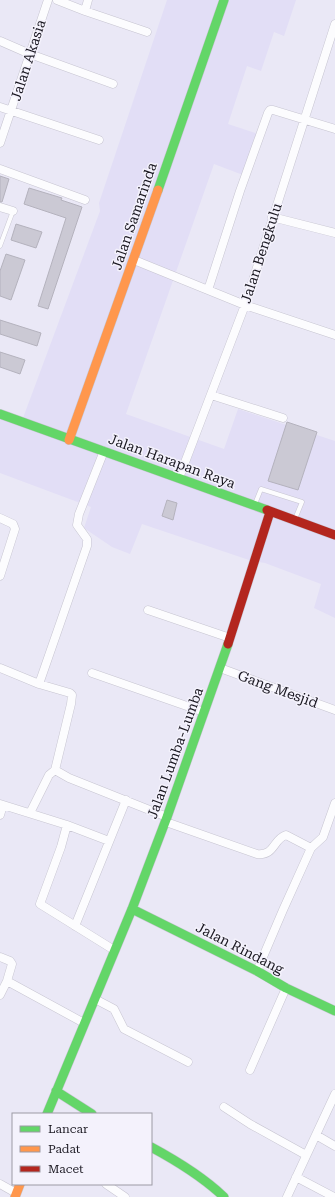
<svg xmlns="http://www.w3.org/2000/svg" width="335" height="1197" font-family="'Roboto Serif',serif">
<style>
.built{fill:#e2def6}
.building{fill:#cbc9d4;stroke:#b4b2bd}
.lines{fill:none;stroke-linecap:round;stroke-linejoin:round}
.lane-casing{stroke:#c7c5d1;stroke-width:5}
.street-casing{stroke:#c7c5d1;stroke-width:9}
.fast-casing{stroke:#c7c5d1;stroke-width:10}
.slow-casing{stroke:#c7c5d1;stroke-width:10}
.jam-casing{stroke:#c7c5d1;stroke-width:10}
.lane{stroke:#fcfcfe;stroke-width:4}
.street{stroke:#fcfcfe;stroke-width:8}
.fast{stroke:#63d668;stroke-width:9}
.slow{stroke:#ff974d;stroke-width:9}
.jam{stroke:#b3261e;stroke-width:9}
.labels{text-anchor:middle;dominant-baseline:central;stroke-width:3;stroke-linejoin:round;paint-order:stroke}
.street-label{font-size:14px;fill:#191720;stroke:#f4f2fc}
</style>
<rect width="100%" height="100%" fill="#eae8f6"/>
<!-- built -->
<path class="built" d="M167,0H296L284,36L274,32L261,71L247,66L228,124L258,134L243,175L214,164L126,414L224,449L238,409L335,441V618L314,608L321,584L265,563L252,561L142,524L130,554L112,547L84,528L91,507L0,473V410L23,418L100,211L99,203Z"/>
<!-- building -->
<path class="building" d="M0,176L9,179L2,202H0Z
M29,188L62,198L61,200L82,207L48,309L38,306L66,218L24,204Z
M16,224L42,232L36,248L11,240Z
M6,254L25,260L11,300L0,296V271Z
M0,320L41,333L37,346L0,334Z
M0,352L25,360L20,374L0,367Z
M287,422L317,432L298,490L268,481Z
M167,500L177,503L173,520L162,516Z"/>
<g class="lines">
<defs>
<path id="lane" d="M0,246L13,211
M255,504L261,489L302,502L295,519"/>
<path id="street" d="M57,0L85,11L147,32
M85,11L88,0
M0,41L30,54L113,84
M0,107L99,140
M0,143L48,0
M0,169L85,200
M0,207L13,211
M272,217L335,233
M134,260L245,305L335,335
M208,290L240,191L268,113L270,110H273L335,129
M211,395L283,418
M179,478L245,305L335,24
M0,518L13,524L15,529L0,576
M148,610L230,638
M0,668L39,684L70,693L72,695L71,704L55,770L69,778L167,817
M220,668L335,710
M92,673L204,712
M39,684L87,546V539L77,525L79,514L104,451
M0,804L67,825
M30,813L49,775L55,770
M0,815L3,805
M166,822L257,854C275,856 273,839 286,835L311,848
M109,841L67,825L61,847L40,904L114,950
M75,926L126,800
M0,957L10,961L12,964L7,981
M257,971L283,910L311,848L323,837L335,803
M0,995L7,981L84,1023
M95,999L114,1009L124,1029L188,1062
M250,1070L286,988
M224,1107L250,1124L306,1155
M316,1135L335,1146
M296,1177L334,1197
M0,1184L16,1193
M106,1184L125,1197
M287,1197L335,1094"/>
<path id="fast" d="M158,190L224,0
M0,414L267,510
M132,909L257,971L286,988L335,1011
M56,1091L92,1114
M47,1114L132,909L167,817L228,644
M151,1147C177,1161 202,1176 224,1197"/>
<path id="slow" d="M69,440L158,190
M15,1197L20,1184"/>
<path id="jam" d="M267,510L335,535
M228,644L270,512"/>
</defs>
<!-- lane casing -->
<use href="#lane" class="lane-casing"/>
<!-- street casing -->
<use href="#street" class="street-casing"/>
<!-- fast casing -->
<use href="#fast" class="fast-casing"/>
<!-- slow casing -->
<use href="#slow" class="slow-casing"/>
<!-- jam casing -->
<use href="#jam" class="jam-casing"/>
<!-- lane -->
<use href="#lane" class="lane"/>
<!-- street -->
<use href="#street" class="street"/>
<!-- fast -->
<use href="#fast" class="fast"/>
<!-- slow -->
<use href="#slow" class="slow"/>
<!-- jam -->
<use href="#jam" class="jam"/>
</g>
<g class="labels">
<!-- street labels -->
<g class="street-label">
<text transform="translate(28 60) rotate(-72)">Jalan Akasia</text>
<text transform="translate(134 216) rotate(-71)">Jalan Samarinda</text>
<text transform="translate(261 253) rotate(-72)">Jalan Bengkulu</text>
<text transform="translate(172 461) rotate(20)">Jalan Harapan Raya</text>
<text transform="translate(278 689) rotate(20)">Gang Mesjid</text>
<text transform="translate(175 753) rotate(-70)">Jalan Lumba-Lumba</text>
<text transform="translate(240 948) rotate(27)">Jalan Rindang</text>
</g>
</g>
<!-- legend -->
<rect x="12" y="1113" width="140" height="72" fill="#f4f2fc" stroke="#9c9aa4"/>
<rect x="20" y="1126" width="20" height="6" fill="#63d668" stroke="#9c9aa4"/>
<text x="48" y="1133" font-size="12" fill="#191720">Lancar</text>
<rect x="20" y="1146" width="20" height="6" fill="#ff974d" stroke="#9c9aa4"/>
<text x="48" y="1153" font-size="12" fill="#191720">Padat</text>
<rect x="20" y="1166" width="20" height="6" fill="#b3261e" stroke="#9c9aa4"/>
<text x="48" y="1173" font-size="12" fill="#191720">Macet</text>
</svg>
